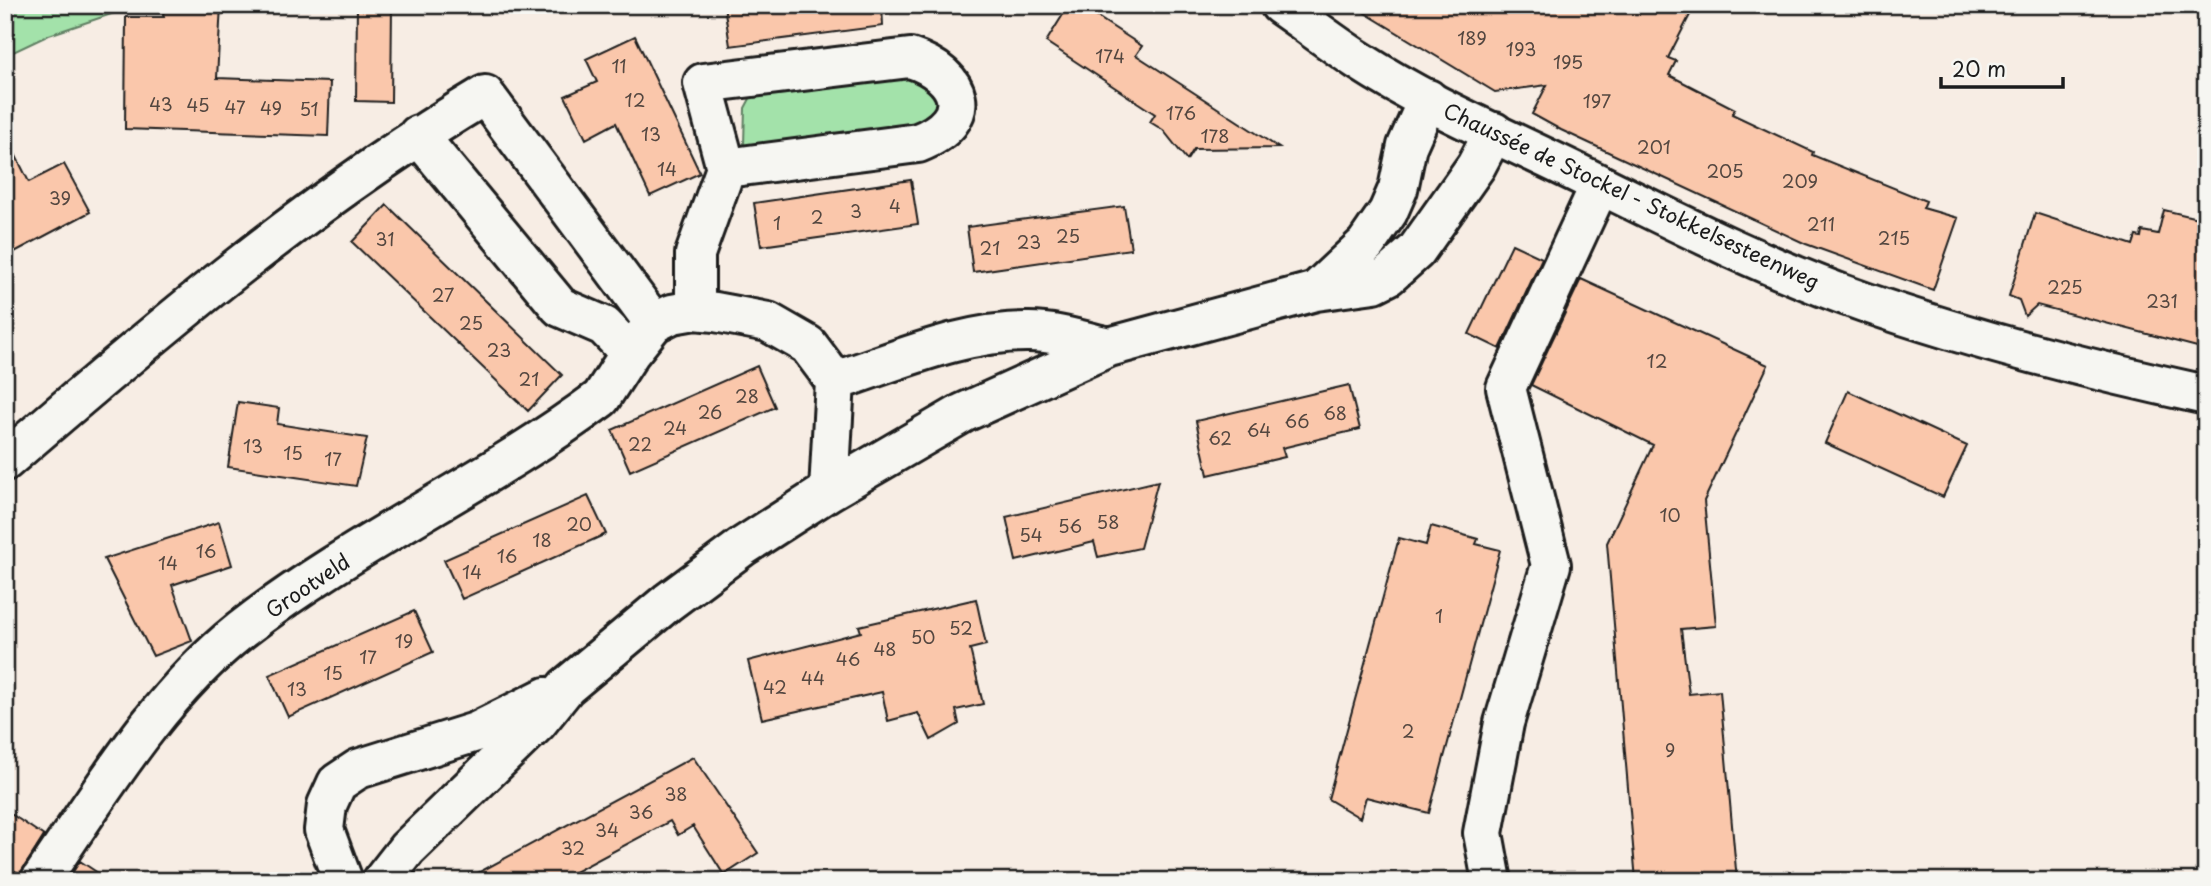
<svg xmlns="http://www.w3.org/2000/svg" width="2211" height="886" font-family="'Playpen Sans',sans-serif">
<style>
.green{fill:#a3e2aa;stroke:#607f63;stroke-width:2}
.building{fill:#fac7ab;stroke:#1c1c1c;stroke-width:2}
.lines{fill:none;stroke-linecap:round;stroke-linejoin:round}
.minor-casing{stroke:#1c1c1c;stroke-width:44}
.tertiary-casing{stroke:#1c1c1c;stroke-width:44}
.minor{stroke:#f6f6f2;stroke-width:38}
.tertiary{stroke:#f6f6f2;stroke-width:38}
.labels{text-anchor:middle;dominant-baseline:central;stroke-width:5;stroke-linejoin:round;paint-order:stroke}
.number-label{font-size:18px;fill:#544740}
.street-label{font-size:21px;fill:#1c1c1c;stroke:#f6f6f2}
</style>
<rect width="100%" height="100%" fill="#f7ede4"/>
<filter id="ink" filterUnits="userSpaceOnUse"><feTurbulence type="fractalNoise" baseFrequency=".0143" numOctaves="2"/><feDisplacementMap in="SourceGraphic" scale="14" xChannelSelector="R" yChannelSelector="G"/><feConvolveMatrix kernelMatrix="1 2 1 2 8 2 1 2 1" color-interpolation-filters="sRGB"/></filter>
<g filter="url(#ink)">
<!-- green -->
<path class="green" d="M5,5H138L49,35L5,56Z
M896,70L941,93L932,123L757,152L744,145L745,108L752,95Z"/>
<!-- building -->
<path class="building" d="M162,5H221L217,78L330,82L328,136L125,129L126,17H164Z
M357,5H392L391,102L356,101Z
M724,5H882L883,26L730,46Z
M1069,5H1079L1142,46L1136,55L1279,148L1194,149L1187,160L1163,130L1150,122L1155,114L1046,42Z
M1352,5H1695L1668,58L1676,61L1669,75L1735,109L1732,114L1813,152L1812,155L1926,201L1923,208L1958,218L1933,290L1806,244L1561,130L1532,114L1547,85L1495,92Z
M635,36L700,173L650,196L616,123L586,139L565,96L597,82L586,59Z
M5,134L29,182L64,164L90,212L5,257Z
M911,180L918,224L761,246L754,203Z
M387,205L562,375L528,411L352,242Z
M1124,206L1131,249L973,272L967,227Z
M2164,210L2206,220V327L2201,348L2037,305L2025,316L2019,300L2009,296L2035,213L2133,245L2136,236L2141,237L2142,231L2158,234Z
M1512,244L1542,258L1500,349L1469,334Z
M1581,279L1768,365L1704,501L1716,626L1681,629L1689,694L1720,691L1737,881H1636L1607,543L1653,445L1531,385Z
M757,366L775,407L630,471L612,430Z
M1349,385L1360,429L1282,448L1285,457L1208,475L1196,421Z
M1848,391L1967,446L1943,497L1825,443Z
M238,402L279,408L277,424L367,438L356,486L228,467Z
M1158,481L1140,548L1098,557L1094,542L1016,561L1006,517Z
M588,496L606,534L462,599L444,560Z
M219,522L232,565L172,585L192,641L153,656L104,559Z
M1431,526L1478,539L1476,544L1500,550L1429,813L1366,797L1360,818L1328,799L1399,538L1426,545Z
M976,599L986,645L970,649L983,704L956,710L959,724L931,740L918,713L888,721L882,692L762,719L748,661L861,632L859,626Z
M414,611L433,652L288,717L269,675Z
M693,757L758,853L724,875L693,826L678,835L670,821L558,881H463Z
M5,810L44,836L20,874L5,865Z
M80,861L110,881H67Z"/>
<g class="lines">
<defs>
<path id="minor" d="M910,58C963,75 977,120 918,143L726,168L703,83Z
M418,135L560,307L604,326L630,353
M1316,291L1366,244L1388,212L1398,189L1407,146L1428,99
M695,310V254L726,168
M835,381C897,361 963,331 1029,332C1055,332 1083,341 1109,347
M5,461C157,330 312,198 485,95L654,323L672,314L695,310L715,312L768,322L808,345L835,381L829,491
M40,881C100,794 157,697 241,630C354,542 487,483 601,398L630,353L654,323
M343,881L324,830L327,805L337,783L358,769L476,732L546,697
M382,881L407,849L537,723L566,687L668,602L742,547L829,491L963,413L1109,347L1316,291L1374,283L1388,276L1416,251L1476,166L1494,132
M1492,881L1483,833L1504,723L1551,565L1506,388L1600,185"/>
<path id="tertiary" d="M1280,5C1306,23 1332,43 1358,60C1427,105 1506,138 1579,174C1672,220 1766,268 1864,302C1976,341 2090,370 2206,395"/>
</defs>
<!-- minor casing -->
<use href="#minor" class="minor-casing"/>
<!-- tertiary casing -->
<use href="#tertiary" class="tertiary-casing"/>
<!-- minor -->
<use href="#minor" class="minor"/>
<!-- tertiary -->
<use href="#tertiary" class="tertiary"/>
</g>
</g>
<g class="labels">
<!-- number labels -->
<g class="number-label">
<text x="1472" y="37">189</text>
<text x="1521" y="48">193</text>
<text x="1110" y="55">174</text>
<text x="1568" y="61">195</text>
<text x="619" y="65">11</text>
<text x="635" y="99">12</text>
<text x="1597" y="100">197</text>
<text x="161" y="103">43</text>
<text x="198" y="104">45</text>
<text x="235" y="106">47</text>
<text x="271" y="107">49</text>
<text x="309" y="108">51</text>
<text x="1181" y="112">176</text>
<text x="651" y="133">13</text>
<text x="1215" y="135">178</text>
<text x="1654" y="146">201</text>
<text x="667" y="168">14</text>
<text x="1725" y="170">205</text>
<text x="1800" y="180">209</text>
<text x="60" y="197">39</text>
<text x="895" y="205">4</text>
<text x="856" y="210">3</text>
<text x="817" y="216">2</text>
<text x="777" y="222">1</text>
<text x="1821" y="223">211</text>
<text x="1068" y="235">25</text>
<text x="1894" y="237">215</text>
<text x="385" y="238">31</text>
<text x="1029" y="241">23</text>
<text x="990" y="247">21</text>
<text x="2065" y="286">225</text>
<text x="443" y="294">27</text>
<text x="2162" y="300">231</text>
<text x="471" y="322">25</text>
<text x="499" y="349">23</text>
<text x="1657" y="360">12</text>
<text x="529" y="378">21</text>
<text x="747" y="395">28</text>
<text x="710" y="411">26</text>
<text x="1335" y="412">68</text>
<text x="1297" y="420">66</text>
<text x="675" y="427">24</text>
<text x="1259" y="429">64</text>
<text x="1220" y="437">62</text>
<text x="640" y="443">22</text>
<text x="253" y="445">13</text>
<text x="293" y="452">15</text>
<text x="333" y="458">17</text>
<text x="1670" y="514">10</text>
<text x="1108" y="521">58</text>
<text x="579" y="523">20</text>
<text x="1070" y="525">56</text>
<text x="1031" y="534">54</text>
<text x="542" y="539">18</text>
<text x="206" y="550">16</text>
<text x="507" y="555">16</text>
<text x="168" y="562">14</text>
<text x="472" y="571">14</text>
<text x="1439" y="615">1</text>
<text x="961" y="627">52</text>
<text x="923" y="636">50</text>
<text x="404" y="640">19</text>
<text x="885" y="648">48</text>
<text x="368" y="656">17</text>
<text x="848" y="658">46</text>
<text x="333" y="672">15</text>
<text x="813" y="677">44</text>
<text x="775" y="686">42</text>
<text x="297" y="688">13</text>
<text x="1408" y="730">2</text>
<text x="1670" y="749">9</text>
<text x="676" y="793">38</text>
<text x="641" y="811">36</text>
<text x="607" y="829">34</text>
<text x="573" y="847">32</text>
</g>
<!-- street labels -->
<g class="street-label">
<text transform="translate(1632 195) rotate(25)">Chaussée de Stockel - Stokkelsesteenweg</text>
<text transform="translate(307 585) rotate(-34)">Grootveld</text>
</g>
</g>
<!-- margin -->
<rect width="2211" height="886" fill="none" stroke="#f6f6f2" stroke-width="28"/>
<rect x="14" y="14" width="2183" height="858" fill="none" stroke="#1c1c1c" stroke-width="2.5" filter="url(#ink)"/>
<!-- scale -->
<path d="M1941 77v10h122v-10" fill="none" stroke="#1c1c1c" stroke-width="3.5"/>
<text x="1952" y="77" font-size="21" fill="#1c1c1c" stroke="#f6f6f2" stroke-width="5" paint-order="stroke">20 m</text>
</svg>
